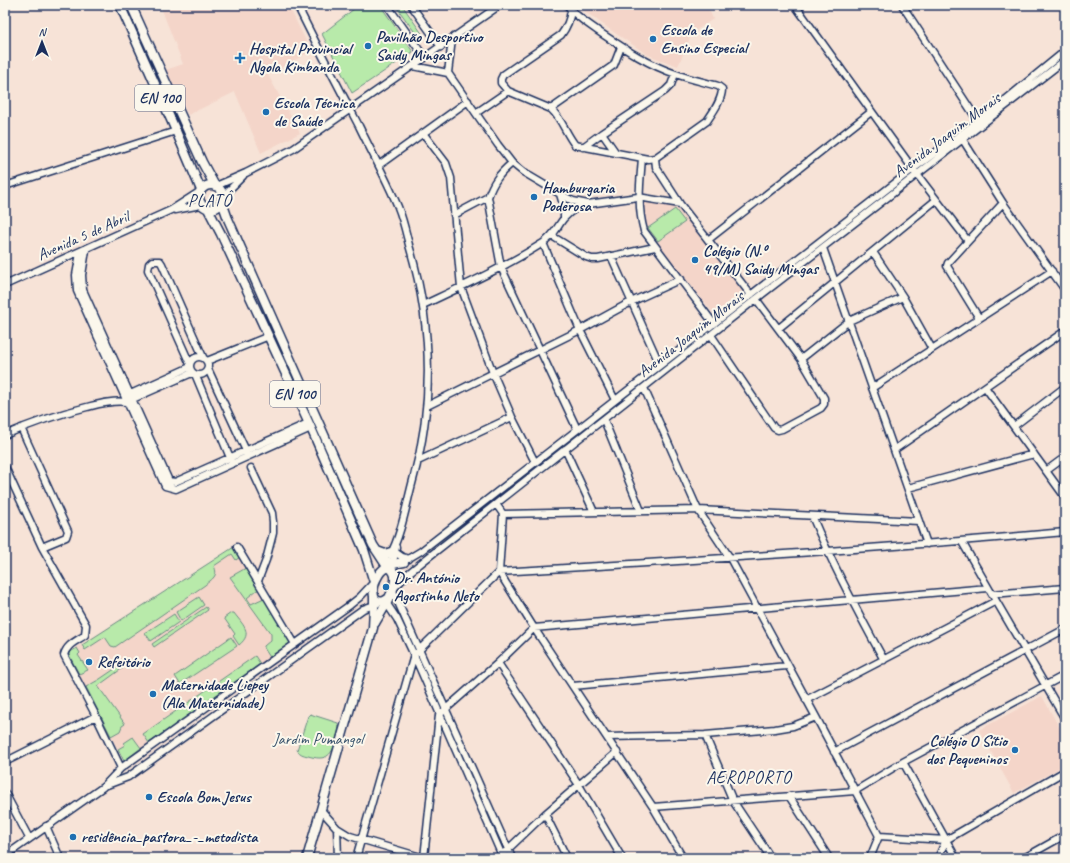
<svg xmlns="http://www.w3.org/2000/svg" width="1070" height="863" font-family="Caveat,sans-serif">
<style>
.built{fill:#f4d5c9}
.green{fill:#b8eaaa;stroke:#6a8c84}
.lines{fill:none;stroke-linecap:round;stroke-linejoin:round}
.minor-casing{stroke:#1b2f5e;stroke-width:9}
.major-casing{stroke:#1b2f5e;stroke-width:11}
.minor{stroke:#fbf7ec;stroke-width:6}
.major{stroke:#fbf7ec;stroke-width:8}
.poi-dot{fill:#1f6fb2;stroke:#fbf7ec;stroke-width:1.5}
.labels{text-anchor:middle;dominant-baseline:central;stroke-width:4;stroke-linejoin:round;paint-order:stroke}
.shield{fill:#fbf7ec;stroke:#5e6b89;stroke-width:1}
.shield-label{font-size:15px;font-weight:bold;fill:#1b2f5e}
.poi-label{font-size:16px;font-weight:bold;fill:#1b2f5e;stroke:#fbf7ec;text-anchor:start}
.street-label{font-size:16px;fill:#1b2f5e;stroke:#fbf7ec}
.park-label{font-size:16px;fill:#3a546d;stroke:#fbf7ec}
.neighbourhood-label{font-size:17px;letter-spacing:1px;fill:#1b2f5e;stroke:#fbf7ec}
</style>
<rect width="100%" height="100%" fill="#f7e3d7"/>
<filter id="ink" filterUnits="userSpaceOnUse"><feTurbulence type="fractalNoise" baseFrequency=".025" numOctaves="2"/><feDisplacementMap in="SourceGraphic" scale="8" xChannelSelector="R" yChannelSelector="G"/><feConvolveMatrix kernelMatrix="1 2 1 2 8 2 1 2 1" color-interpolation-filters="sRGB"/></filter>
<g filter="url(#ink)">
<!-- built -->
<path class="built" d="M160,5H288L311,51L268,75L300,133L261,153L235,92L188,115L166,70L183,64Z
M576,5H707L713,19L692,33L678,66L648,55L615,33Z
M643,200L679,207L743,291L714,314L647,230Z
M234,547L291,644L124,761L68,653Z
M1042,696L1065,738V765L1014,793L979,730Z"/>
<!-- green -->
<path class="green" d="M359,5H380L413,52L352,93L322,34Z
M395,5H402L423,35L419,38Z
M675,209L685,222L658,241L648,228Z
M234,547L240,557L236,560L232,554L214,566C219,576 212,579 205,585L115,647L111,646L105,637L85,650L82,645Z
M246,568L260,591L257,590L247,598L251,604L264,598L291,644L271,659L264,648V646L271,640V634L230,577Z
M199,597L204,605L181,621L176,612Z
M206,607L208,610L154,647L152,644Z
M231,613H234C242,624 254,633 239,645L233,636L235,634L224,618Z
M174,614L179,622L151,641L145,633Z
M231,637L237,646L180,684L175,676Z
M77,648L80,653L78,655L88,670L79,674L68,653Z
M255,656L261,665L149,743L143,734Z
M122,664L124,667L98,686L125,724L122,726L120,731L111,736L86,687L100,679Z
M310,714L338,723C340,729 337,734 336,741C331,757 325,761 308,756C303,755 300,754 297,750L308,716Z
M133,737L141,748L124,761L118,749L125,745L124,743Z"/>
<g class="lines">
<defs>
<path id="minor" d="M297,5C317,46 338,86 359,126C372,153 387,180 398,207C403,219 406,233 409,245C432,323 435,401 413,480C407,502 401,536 390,555
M387,5L425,58
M411,5L441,47
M567,5C575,16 587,23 598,31C622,47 648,65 676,74C689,79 704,82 718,86L722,89C722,100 713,112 707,121L655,158L648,159L575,145C566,134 562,119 551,109L508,91L501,83V79L503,75L561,35C567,27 570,20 571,10
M795,5L913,169L968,241
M902,5L978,121
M452,39L448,73L498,145L512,163L523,172L560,194
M413,66L448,73
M551,109L614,65L621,47
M476,113L508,91
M423,133L446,163L451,178L461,287L493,373L512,417L535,462
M963,140L1003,203L1065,290
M583,147L602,133
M616,153L602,133L665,91L671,85L675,74
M642,158C640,184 637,206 644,231L714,324
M655,158L656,167L680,204L751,295
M379,165L468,101
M5,186L176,131
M216,186L246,173L293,149L500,5
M223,196L243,176
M488,197L501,267L577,429
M175,210L201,205
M454,215L488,197C493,182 500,173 512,163
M564,218V208L560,194L573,201L588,204L638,197L680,204
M552,236L586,257L592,259H598L655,247
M708,240L871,112
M543,243L580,330L615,400
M823,248L927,544
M86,250L82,275L83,290L169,481L175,482L308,423
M873,252L903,297L932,349
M80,253L76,275L77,291L165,486L176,489L311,428
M611,256L660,365
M5,285L171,210L199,192
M423,305C463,286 505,267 543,243C555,235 556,228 564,218C571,210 578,207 588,204
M979,318L947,266L948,263L1003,203
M779,328L936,200
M711,335L774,428L778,430L782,429L821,408L824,404V398L801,359L756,299
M190 366a9 9 0 1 1 18 0a9 9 0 1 1-18 0Z
M801,359L849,321L903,297
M207,361L269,336
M190,364L148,270L149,264L152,261H160L162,264L203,357
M208,369L247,453
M195,374L231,460
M985,387L1065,497
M644,388L698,510L730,558L816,717L879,836
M872,388L1052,271
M126,396L190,367
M427,406L580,330L631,302L681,279
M604,420L641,511
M1014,426L1065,387
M21,428L68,531L66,537L42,547
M5,435C32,423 59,414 87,407C99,404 113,400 126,402L192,373
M565,449L594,512
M894,450L1065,331
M418,461L512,417
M5,467L42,547L86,625L85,635C77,641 67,644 64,655L96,716
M251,468L272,513L273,522V533L266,560L258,581
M1046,471L1065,457
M908,488L1034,454
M496,504L503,514L499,572L534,628L653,807L683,858
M503,514L698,510L919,521
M812,516C833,566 858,613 884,660
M962,542L992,594L1065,588
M237,547L295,644
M395,552L402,557L409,559
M401,563L421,551L913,169L988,114L1065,51
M392,568L396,547
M394,588L410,572L426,559L756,299L1065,60
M393,591L512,858
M992,594L1065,719
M385,601L397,619L414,655L503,858
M498,663L579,785L622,858
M573,686L787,666
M806,700L996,601
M705,735L733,801L771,858
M607,737L705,735L775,729L793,726L816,717
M834,752L1065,629
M5,762L96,716L121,768
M903,762L956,858
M107,785L128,777L356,614L363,609L377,604
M5,793L29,838
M789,796L829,858
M653,807L855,791L903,762L1065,675
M321,810L337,828L350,836L424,858
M545,814L567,858
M46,826L60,858
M337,828L338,858
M879,836L946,840L1065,771
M505,852L545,814L617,752
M5,856L103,787L121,768L350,605L360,597L374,582
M356,858L414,655L499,572C688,561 877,549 1065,532
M424,858L439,715L498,663L534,628L988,588
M870,858L879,836
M938,858L946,840
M1024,858L1065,835"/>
<path id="major" d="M120,5L176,131L201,190
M131,5L202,162L215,186
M199 197a12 12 0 1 1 24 0a12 12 0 1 1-24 0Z
M222,202L228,219L373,545L388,568
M208,209L221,234L311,428L364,550L374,582
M377,551L385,554L391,552
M382,558L393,564L404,562
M375,623C381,612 400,585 394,573C386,556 368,585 375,599C381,604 385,601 390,597
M307,858L373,628L374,607V597"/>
</defs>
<!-- minor casing -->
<use href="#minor" class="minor-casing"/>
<!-- major casing -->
<use href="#major" class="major-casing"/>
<!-- minor -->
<use href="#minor" class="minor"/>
<!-- major -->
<use href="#major" class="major"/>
</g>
</g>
<!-- markers -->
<g class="poi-dot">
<circle cx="653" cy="39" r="4"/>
<circle cx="368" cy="46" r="4"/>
<path d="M238 52h4v4h4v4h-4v4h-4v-4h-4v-4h4z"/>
<circle cx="266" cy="112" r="4"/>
<circle cx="534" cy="197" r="4"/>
<circle cx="695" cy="260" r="4"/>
<circle cx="386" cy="587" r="4"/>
<circle cx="89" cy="662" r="4"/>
<circle cx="153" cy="694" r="4"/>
<circle cx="1015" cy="750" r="4"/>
<circle cx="149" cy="797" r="4"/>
<circle cx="73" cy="837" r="4"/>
</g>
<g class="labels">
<!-- shield labels -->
<g class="shield">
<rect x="135" y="85" width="50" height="26" rx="3"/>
<rect x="270" y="381" width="50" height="26" rx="3"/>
</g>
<g class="shield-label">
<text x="160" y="98">EN 100</text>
<text x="295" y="394">EN 100</text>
</g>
<!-- poi labels -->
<g class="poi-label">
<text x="661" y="30">Escola de<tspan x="661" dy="18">Ensino Especial</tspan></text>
<text x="376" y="37">Pavilhão Desportivo<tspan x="376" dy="18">Saidy Mingas</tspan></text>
<text x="249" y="49">Hospital Provincial<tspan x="249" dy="18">Ngola Kimbanda</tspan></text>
<text x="274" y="103">Escola Técnica<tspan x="274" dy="18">de Saúde</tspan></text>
<text x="542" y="188">Hamburgaria<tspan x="542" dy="18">Poderosa</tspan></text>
<text x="703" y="251">Colégio (N.º<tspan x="703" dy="18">49/M) Saidy Mingas</tspan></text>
<text x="394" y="578">Dr. António<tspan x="394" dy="18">Agostinho Neto</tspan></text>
<text x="97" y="662">Refeitório</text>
<text x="161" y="685">Maternidade Liepey<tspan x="161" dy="18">(Ala Maternidade)</tspan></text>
<text x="1007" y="741" text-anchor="end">Colégio O Sítio<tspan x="1007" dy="18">dos Pequeninos</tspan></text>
<text x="157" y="797">Escola Bom Jesus</text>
<text x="81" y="837">residência_pastora_-_metodista</text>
</g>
<!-- street labels -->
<g class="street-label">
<text transform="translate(947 135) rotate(-37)">Avenida Joaquim Morais</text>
<text transform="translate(83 236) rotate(-24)">Avenida 5 de Abril</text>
<text transform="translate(691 334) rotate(-38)">Avenida Joaquim Morais</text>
</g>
<!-- park labels -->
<g class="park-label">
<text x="318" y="739">Jardim Pumangol</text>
</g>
<!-- neighbourhood labels -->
<g class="neighbourhood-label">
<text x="210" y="200">PLATÔ</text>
<text x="749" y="777">AEROPORTO</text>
</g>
</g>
<!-- margin -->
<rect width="1070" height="863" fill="none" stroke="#fbf7ec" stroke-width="20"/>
<rect x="10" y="10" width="1050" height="843" fill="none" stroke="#1b2f5e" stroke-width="1.5" filter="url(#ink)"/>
<!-- north arrow -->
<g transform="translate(42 42)" stroke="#fbf7ec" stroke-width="3" paint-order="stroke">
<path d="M0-3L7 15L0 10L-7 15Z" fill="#1b2f5e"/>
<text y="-6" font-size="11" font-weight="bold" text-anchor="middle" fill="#1b2f5e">N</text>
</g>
</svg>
